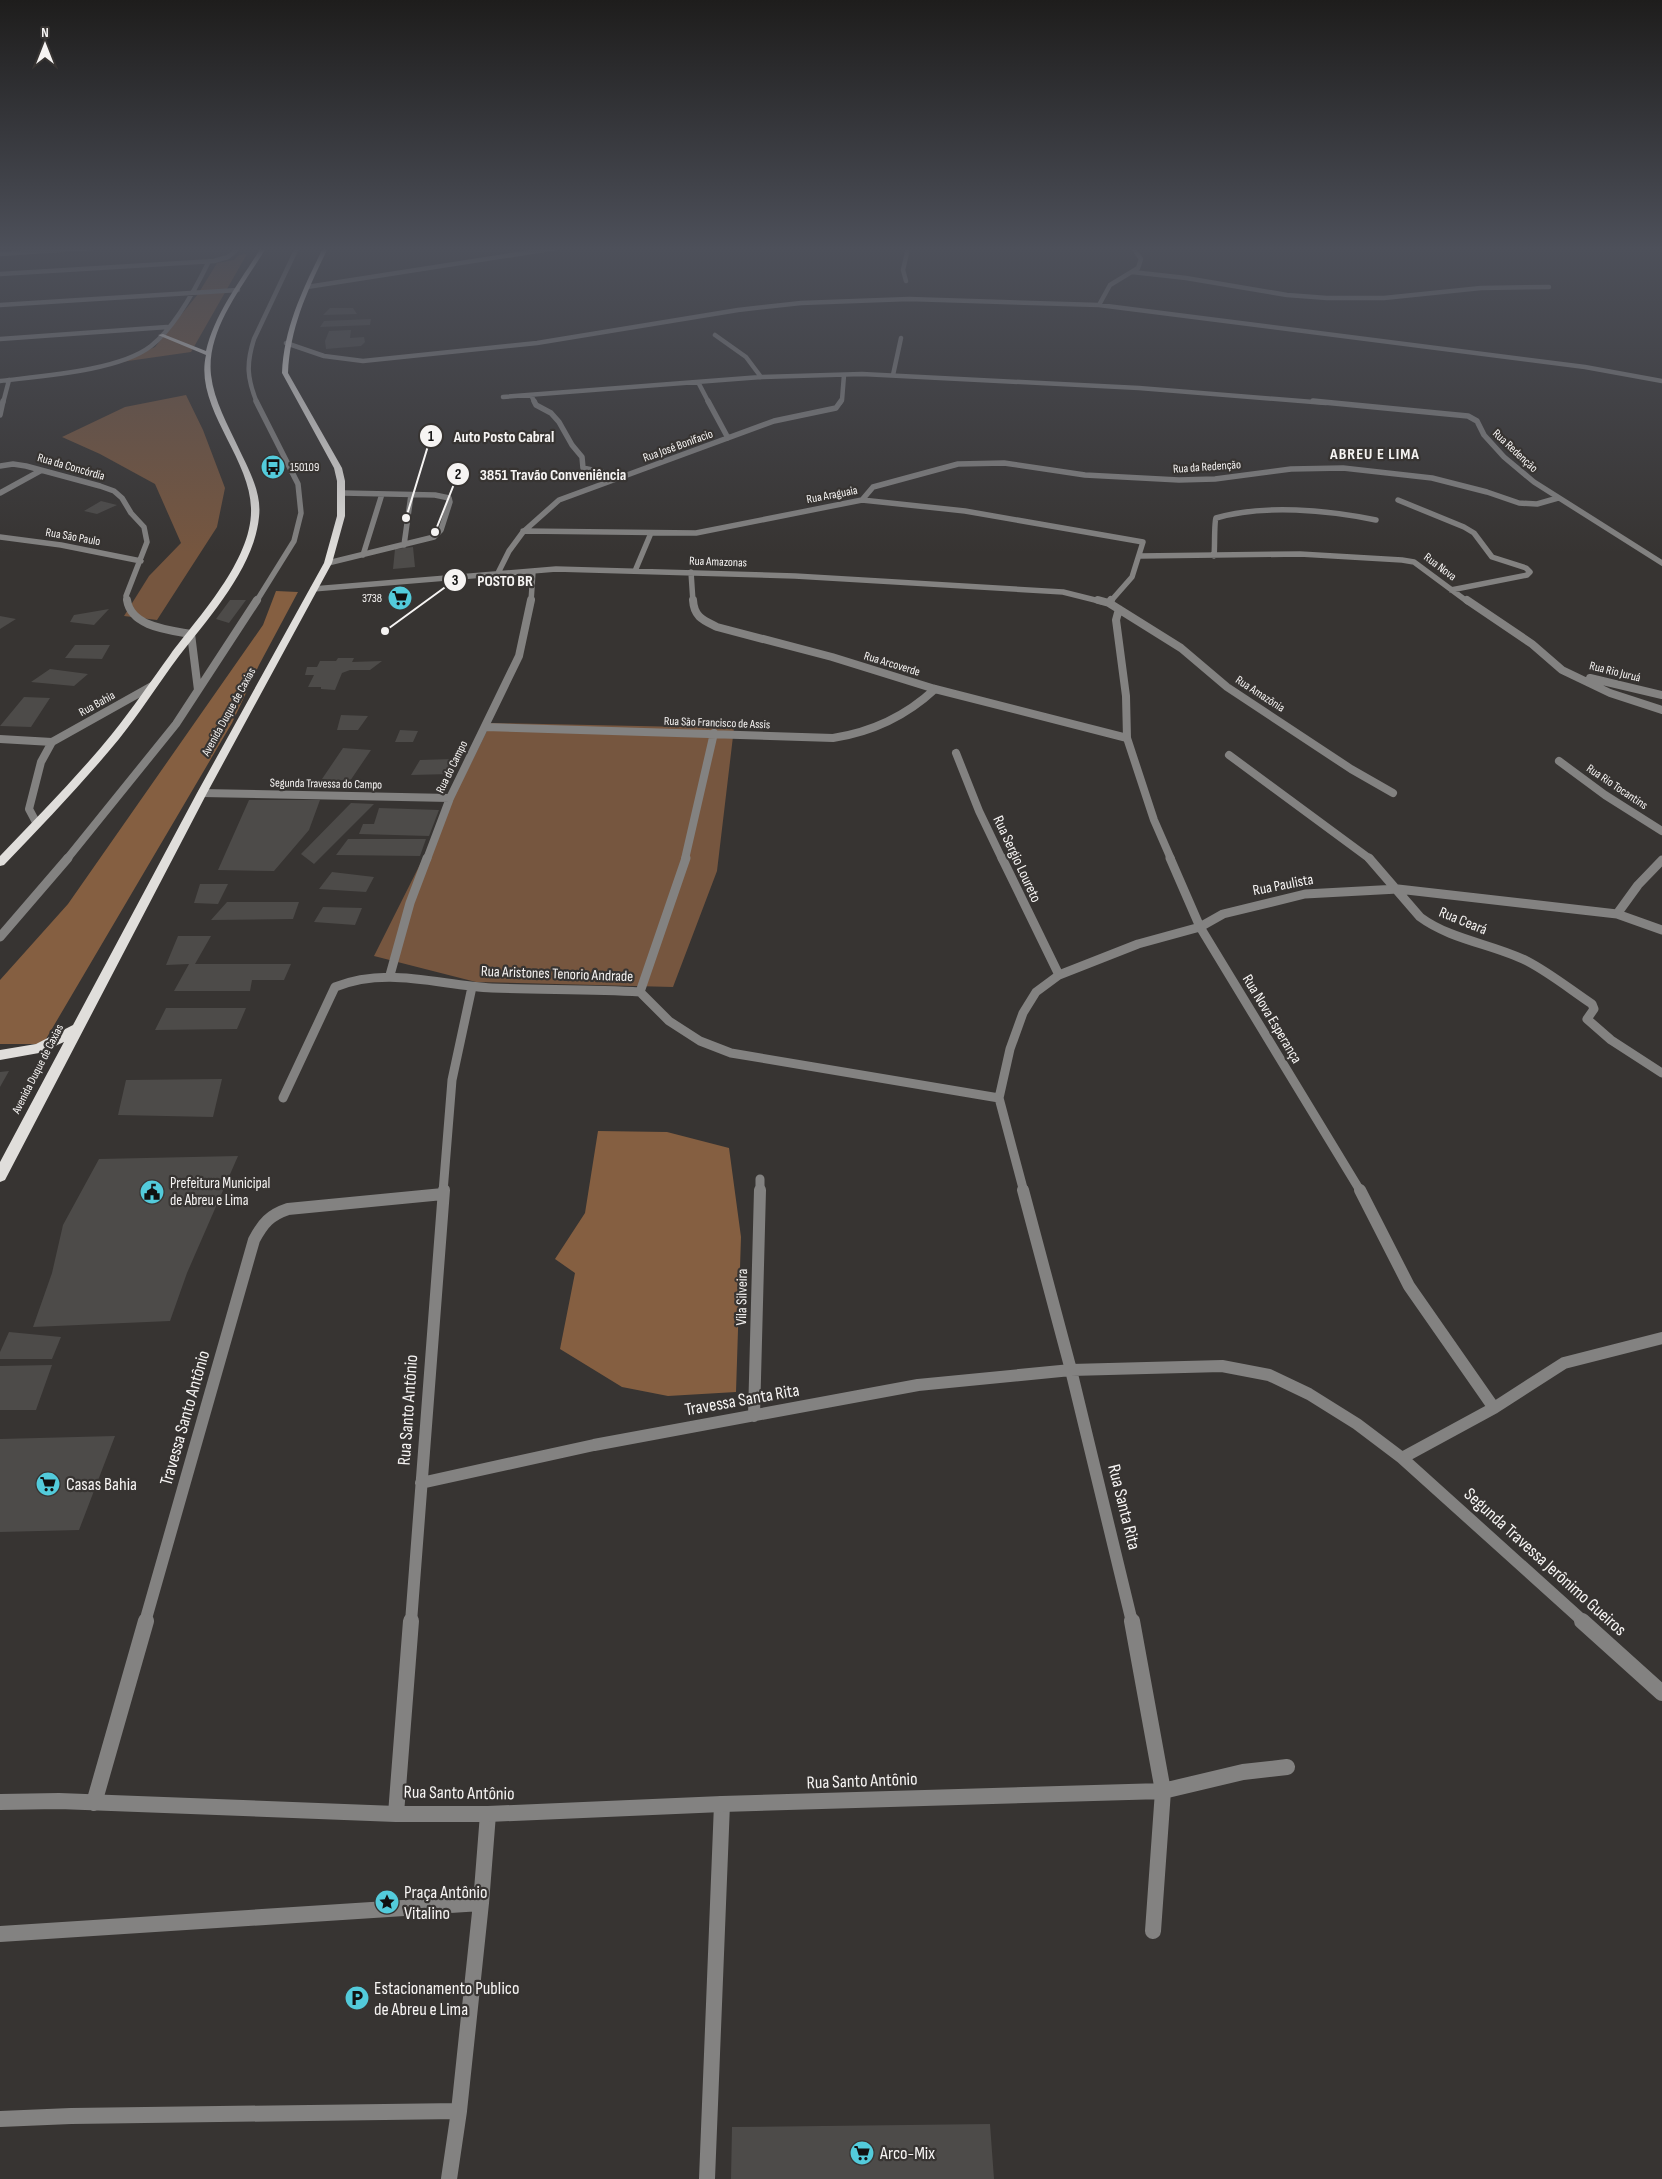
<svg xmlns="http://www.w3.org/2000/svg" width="1662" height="2179" font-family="'Sofia Sans Condensed',sans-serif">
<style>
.green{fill:#76563f}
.forest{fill:#855f41}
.building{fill:#4d4b49}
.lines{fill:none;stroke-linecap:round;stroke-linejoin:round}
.service-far4{stroke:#838281;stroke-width:4.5}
.service-far3{stroke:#838281;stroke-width:5.5}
.service-far2{stroke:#838281;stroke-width:8}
.service-far1{stroke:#838281;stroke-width:9}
.service{stroke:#838281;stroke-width:16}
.minor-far5{stroke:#838281;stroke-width:4.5}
.minor-far4{stroke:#838281;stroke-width:5.5}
.minor-far3{stroke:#838281;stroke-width:8}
.minor-far2{stroke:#838281;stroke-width:9}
.minor-far1{stroke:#838281;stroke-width:12}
.minor{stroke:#838281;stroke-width:16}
.trunk{fill:#e0dedb;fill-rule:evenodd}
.labels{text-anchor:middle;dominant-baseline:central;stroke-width:4.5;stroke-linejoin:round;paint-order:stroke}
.far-street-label{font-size:12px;fill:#f6f4f3;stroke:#373432}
.far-poi-label{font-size:12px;fill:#f6f4f3;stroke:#373432;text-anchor:start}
.street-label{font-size:15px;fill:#f6f4f3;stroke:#373432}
.poi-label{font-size:15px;fill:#f6f4f3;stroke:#373432;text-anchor:start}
.far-district-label{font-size:16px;font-weight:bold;letter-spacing:1px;fill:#f6f4f3;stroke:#373432}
.near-street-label{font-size:18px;fill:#f6f4f3;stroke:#373432}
.near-poi-label{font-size:18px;fill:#f6f4f3;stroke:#373432;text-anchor:start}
.leader{fill:none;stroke:#f6f4f3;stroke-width:2}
.callout-dot{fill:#f6f4f3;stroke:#373432;stroke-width:2}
.mark-label{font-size:15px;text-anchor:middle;font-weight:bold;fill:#111}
.callout-label{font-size:16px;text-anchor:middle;font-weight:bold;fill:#f6f4f3;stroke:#373432;stroke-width:4.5;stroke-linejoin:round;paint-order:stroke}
</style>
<rect width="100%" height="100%" fill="#373432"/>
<!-- green -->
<path class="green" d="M247,254L191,352L121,362L155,347L198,294L217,263L234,260L239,255Z
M186,395L203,430L225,488L217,527L157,620L124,616L149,576L181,543L155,484L100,454L62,437L125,407Z
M491,723L734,728L717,871L673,987L476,982L374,956Z"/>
<!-- forest -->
<path class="forest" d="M276,591L298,592L259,665L232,723L43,1044H0V980L68,904L263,625Z
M598,1131L667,1132L729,1148L741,1237L736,1392L668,1396L622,1387L560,1349L575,1273L555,1259L585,1213Z"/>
<!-- building -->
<path class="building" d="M330,308H353L357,314L323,315Z
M371,319L370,325L320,327L324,321Z
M351,330L350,338L364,337L365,342L361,346L326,349L325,341L329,331Z
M101,501L117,505L97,514L84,511Z
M413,547L415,567L393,569L395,549Z
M230,600H246L229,623L216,619Z
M109,609L94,625L70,622L74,615Z
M0,616L16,619L0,629Z
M75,645H110L102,659L65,658Z
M338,658H354L352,662L382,661L370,670H350L342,673L335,690L321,689V687H308L314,675H305L307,667H317L320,661H336Z
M50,669L88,674L74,686L31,682Z
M24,697L50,698L31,727L0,726Z
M341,715L368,716L358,730H337Z
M400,730L418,731L413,742H395Z
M343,748L371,750L350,781L322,779Z
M453,759L450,774L411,775L420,760Z
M249,800H320L309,830L274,871L218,870Z
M351,803L374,804L314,864L301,854Z
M379,808L439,810L429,836L359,834L363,824H374Z
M348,839H426L420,856L336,855Z
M332,872L374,877L366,892L319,889Z
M200,884H228L218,904L194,903Z
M227,902H299L293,919L211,920Z
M323,907L362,908L355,925L314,922Z
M178,936H211L195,964H291L284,980H252L250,991H174L189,964L166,965Z
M166,1008H246L237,1029L155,1030Z
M9,1071L0,1087V1072Z
M222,1079L213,1117L118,1115L126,1080Z
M238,1156L187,1273L170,1321L33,1327L52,1273L63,1225L99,1159Z
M9,1332L61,1337L52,1359H0V1352Z
M52,1365L36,1410H0V1366Z
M115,1436L79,1530L0,1532V1439Z
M990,2124L994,2179H731L732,2127Z"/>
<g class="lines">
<!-- service-far4 -->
<path class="service-far4" d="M257,403C247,378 246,364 254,339L297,248"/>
<!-- service-far3 -->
<path class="service-far3" d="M404,545L411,495
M363,555L382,494
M328,563L434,537L441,530L450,502L449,498L435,495L343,493
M256,602L294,541L301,513L298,484L256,401"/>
<!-- service-far2 -->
<path class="service-far2" d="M191,634L198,690
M67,859L176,724L257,600"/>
<!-- service-far1 -->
<path class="service-far1" d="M0,937L68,858"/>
<!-- service -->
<path class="service" d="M481,1903L488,1814
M0,1934L481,1903L459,2111L71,2116L0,2119
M449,2179L459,2111
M707,2179L722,1804"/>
<!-- minor-far5 -->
<path class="minor-far5" d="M0,254L92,248
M1132,272L1186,278L1287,295L1327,298H1384L1481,288L1549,287
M0,274L214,261L228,257L239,248
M906,281L903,270L908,248
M307,287L557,248
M0,305L238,290
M1099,305L1110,285L1138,268L1141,259L1133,248
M715,335L746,357L761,377
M0,339L167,327
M286,343L324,356L363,361L537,343L738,310L801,303L909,299L1099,305L1585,367L1662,381
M893,375L901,338
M0,381C41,376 119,371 151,346C175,327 196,288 209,261
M698,382L709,403
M531,395L535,403
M503,397L761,377L862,374L1139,388L1326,403
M3,403L9,380
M840,403L842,400L844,375"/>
<!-- minor-far4 -->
<path class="minor-far4" d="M534,401L536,405L551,413L559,422L572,445L582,457L583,468L623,477
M708,401L728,438
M1313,401L1468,416L1477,421L1484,435L1504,457L1534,482L1662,563
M0,415L3,401
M0,466L13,464L26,466L100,486L114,491L122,498L131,513L144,527L147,542L126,596L127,602
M0,493L40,471
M862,500L873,487L958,464L1004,463L1085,475L1179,480L1215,479L1291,469L1343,468L1432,478L1487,492L1519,503L1537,504L1558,498
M1398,500L1464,527L1474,533L1492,557L1526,568L1530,572L1527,575L1451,590
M523,531L696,533L862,500L965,511L1143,542L1132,577L1110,602
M0,537L61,545L141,561
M1140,556L1300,554L1402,560L1414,562L1468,602
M1214,556C1215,548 1214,522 1216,518C1264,504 1328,510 1376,520
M635,571L651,533
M691,572L693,602
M498,573L509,551L523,532L559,500L774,421L836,408L841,401
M313,589L556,569L795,576L1063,592L1103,602
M531,602L533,571"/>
<!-- minor-far3 -->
<path class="minor-far3" d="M127,600C131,627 169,630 191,634
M693,600C694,617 703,620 717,627L832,657L935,689L1127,738
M1098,600L1109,603L1181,648L1227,687L1351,769L1393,793
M1467,600L1532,644L1562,670L1610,693L1662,710
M1109,603L1111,600
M1119,609L1116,620L1126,696L1127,738L1154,820L1171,859
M1590,678L1662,695
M485,727L833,738C872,732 906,716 935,689
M0,739L52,742
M956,753L979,811L1002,859
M1229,755L1370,859
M1559,761L1605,795L1662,831
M202,793L450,798
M37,824L29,809L41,762L52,742L152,686
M427,859L450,798L519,656L531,600
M685,859L714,733"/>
<!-- minor-far2 -->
<path class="minor-far2" d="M1002,858L1059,975
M1170,858L1200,927L1361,1192
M1369,858L1420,917C1451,940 1493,944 1527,961C1550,973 1571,990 1592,1004L1594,1009L1587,1019L1611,1040L1662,1073
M1617,914L1638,885L1662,860
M390,975L410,903L427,858
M640,992L686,858
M283,1098L335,987C387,966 438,985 492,988C541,990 591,989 640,992L669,1021L700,1041L731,1053L999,1098
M443,1192L452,1080L472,987
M760,1192V1179
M1024,1192L999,1098L1010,1049L1023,1013L1036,992L1059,975L1138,944L1200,927L1223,914L1305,894L1398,889L1617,914L1662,930"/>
<!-- minor-far1 -->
<path class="minor-far1" d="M1023,1190L1071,1370L1132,1622
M1360,1190L1409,1286L1494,1408
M754,1416L760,1190
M1402,1458L1494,1408L1564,1363L1662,1338
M421,1483L594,1445L918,1385L1071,1370L1222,1366L1269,1375L1309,1394L1357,1424L1402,1458L1584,1622
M145,1622L254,1240C263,1223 270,1215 288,1209L443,1194
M411,1622L444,1190"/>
<!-- minor -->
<path class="minor" d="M1132,1621L1163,1791L1153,1931
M1582,1621L1662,1693
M0,1802L59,1801L396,1814H488L722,1804L1163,1791L1243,1772L1287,1767
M94,1803L146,1621
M396,1814L411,1621"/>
<!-- trunk -->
<path class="trunk" d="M261,248H266C244,285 206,329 211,375C214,401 228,425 239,449C249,470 262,493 259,517C254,568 209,617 179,656C158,684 140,713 119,739C83,783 43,824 4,865L0,866V856C38,816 77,777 112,734C133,708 151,681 170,655C199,616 253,559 251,508C250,457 194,407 206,355L158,335L163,334L206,351C215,313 241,280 261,248Z
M323,248H328C308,289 290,327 288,373L342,468L345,481V516L332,563L207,793L5,1180L0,1182V1162L64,1042L39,1053L0,1060V1050L36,1044L73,1025L197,793L324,563L337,516V481L334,468L282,373C284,327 303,289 323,248Z"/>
</g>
<!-- sky -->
<linearGradient id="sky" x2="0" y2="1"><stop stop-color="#1e1d1c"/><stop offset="0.45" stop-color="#4d505a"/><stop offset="1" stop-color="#4d505a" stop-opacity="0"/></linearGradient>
<rect width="1662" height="553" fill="url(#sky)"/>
<!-- icons -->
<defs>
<symbol id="bus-disc" viewBox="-11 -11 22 22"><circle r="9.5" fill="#53cbdb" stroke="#373432"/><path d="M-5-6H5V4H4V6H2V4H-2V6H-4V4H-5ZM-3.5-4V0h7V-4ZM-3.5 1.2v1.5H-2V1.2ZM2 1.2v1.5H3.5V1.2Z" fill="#111"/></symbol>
<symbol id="supermarket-disc" viewBox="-11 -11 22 22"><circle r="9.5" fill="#53cbdb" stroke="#373432"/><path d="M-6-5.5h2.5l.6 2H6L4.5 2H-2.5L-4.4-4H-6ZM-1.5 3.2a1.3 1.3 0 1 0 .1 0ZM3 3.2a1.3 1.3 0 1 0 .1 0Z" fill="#111"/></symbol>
<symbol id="civic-disc" viewBox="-11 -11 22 22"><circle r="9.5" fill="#53cbdb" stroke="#373432"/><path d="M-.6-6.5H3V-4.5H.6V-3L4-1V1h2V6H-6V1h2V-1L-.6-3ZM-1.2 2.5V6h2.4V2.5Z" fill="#111"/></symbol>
<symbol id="sight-disc" viewBox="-11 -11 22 22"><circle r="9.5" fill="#53cbdb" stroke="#373432"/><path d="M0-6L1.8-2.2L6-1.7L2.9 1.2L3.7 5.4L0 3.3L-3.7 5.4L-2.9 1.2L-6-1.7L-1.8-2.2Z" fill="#111"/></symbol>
<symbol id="parking-disc" viewBox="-11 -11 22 22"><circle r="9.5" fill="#53cbdb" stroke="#373432"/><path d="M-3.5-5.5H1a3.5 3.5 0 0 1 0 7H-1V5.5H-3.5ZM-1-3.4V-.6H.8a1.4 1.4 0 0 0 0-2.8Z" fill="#111"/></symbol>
</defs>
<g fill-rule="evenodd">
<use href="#bus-disc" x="259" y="453" width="28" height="28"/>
<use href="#supermarket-disc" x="386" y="584" width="28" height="28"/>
<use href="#civic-disc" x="138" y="1178" width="28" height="28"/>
<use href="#supermarket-disc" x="34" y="1470" width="28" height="28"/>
<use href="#sight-disc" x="373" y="1888" width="28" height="28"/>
<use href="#parking-disc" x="343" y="1984" width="28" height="28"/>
<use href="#supermarket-disc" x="848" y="2139" width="28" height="28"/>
</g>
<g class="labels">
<!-- far-street labels -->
<g class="far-street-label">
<text transform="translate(678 446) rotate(-20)">Rua José Bonifacio</text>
<text transform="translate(1515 451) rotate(43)">Rua Redenção</text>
<text transform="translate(71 467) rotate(16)">Rua da Concórdia</text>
<text transform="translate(1207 467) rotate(-4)">Rua da Redenção</text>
<text transform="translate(832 495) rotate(-11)">Rua Araguaia</text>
<text transform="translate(73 537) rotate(10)">Rua São Paulo</text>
<text transform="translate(718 562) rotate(2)">Rua Amazonas</text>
<text transform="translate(1440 567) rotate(37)">Rua Nova</text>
<text transform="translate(892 664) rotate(17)">Rua Arcoverde</text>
<text transform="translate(1615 672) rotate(14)">Rua Rio Juruá</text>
<text transform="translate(1260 694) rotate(33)">Rua Amazônia</text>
<text transform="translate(97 704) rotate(-29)">Rua Bahia</text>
<text transform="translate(229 712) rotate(-61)">Avenida Duque de Caxias</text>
<text transform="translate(717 723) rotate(2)">Rua São Francisco de Assis</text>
<text transform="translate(452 767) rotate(-64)">Rua do Campo</text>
<text transform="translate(326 784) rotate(1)">Segunda Travessa do Campo</text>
<text transform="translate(1617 787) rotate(34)">Rua Rio Tocantins</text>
<text transform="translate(38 1069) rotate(-63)">Avenida Duque de Caxias</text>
</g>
<!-- far-poi labels -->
<g class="far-poi-label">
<text x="290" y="467">150109</text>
<text x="382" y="598" text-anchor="end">3738</text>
</g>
<!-- street labels -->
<g class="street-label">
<text transform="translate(1017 859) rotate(65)">Rua Sergio Loureto</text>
<text transform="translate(1283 885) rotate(-11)">Rua Paulista</text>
<text transform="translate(1463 921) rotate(22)">Rua Ceará</text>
<text transform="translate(557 974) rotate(2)">Rua Aristones Tenorio Andrade</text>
<text transform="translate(1272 1019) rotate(59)">Rua Nova Esperança</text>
<text transform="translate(742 1297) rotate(-89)">Vila Silveira</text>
</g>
<!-- poi labels -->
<g class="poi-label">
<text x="170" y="1183">Prefeitura Municipal<tspan x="170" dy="17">de Abreu e Lima</tspan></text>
</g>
<!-- far-district labels -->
<g class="far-district-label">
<text x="1375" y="454">ABREU E LIMA</text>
</g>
<!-- near-street labels -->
<g class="near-street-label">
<text transform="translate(742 1400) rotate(-10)">Travessa Santa Rita</text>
<text transform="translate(408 1410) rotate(-86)">Rua Santo Antônio</text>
<text transform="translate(185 1418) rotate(-74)">Travessa Santo Antônio</text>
<text transform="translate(1124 1507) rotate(76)">Rua Santa Rita</text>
<text transform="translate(1545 1562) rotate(42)">Segunda Travessa Jerônimo Gueiros</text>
<text transform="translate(862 1781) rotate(-2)">Rua Santo Antônio</text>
<text transform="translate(459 1793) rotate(1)">Rua Santo Antônio</text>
</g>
<!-- near-poi labels -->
<g class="near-poi-label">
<text x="66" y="1484">Casas Bahia</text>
<text x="404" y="1892">Praça Antônio<tspan x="404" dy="21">Vitalino</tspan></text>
<text x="374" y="1988">Estacionamento Publico<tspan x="374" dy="21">de Abreu e Lima</tspan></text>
<text x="880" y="2153">Arco-Mix</text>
</g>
</g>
<!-- callouts -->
<path class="leader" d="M406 518L431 436M435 532L458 474M385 631L455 580"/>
<g class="callout-dot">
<circle cx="406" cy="518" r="5"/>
<circle cx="435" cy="532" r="5"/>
<circle cx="385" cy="631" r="5"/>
<circle cx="431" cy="436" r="12"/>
<circle cx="458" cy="474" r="12"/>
<circle cx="455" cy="580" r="12"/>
</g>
<g class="mark-label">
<text x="431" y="441">1</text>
<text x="458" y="479">2</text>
<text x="455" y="585">3</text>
</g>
<g class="callout-label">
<text x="504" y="442">Auto Posto Cabral</text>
<text x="553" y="480">3851 Travão Conveniência</text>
<text x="505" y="586">POSTO BR</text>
</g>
<!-- north arrow -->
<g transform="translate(45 45)" stroke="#373432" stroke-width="4" paint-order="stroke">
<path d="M0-4L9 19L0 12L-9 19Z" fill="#f6f4f3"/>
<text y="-8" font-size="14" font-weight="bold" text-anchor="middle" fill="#f6f4f3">N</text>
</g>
</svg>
